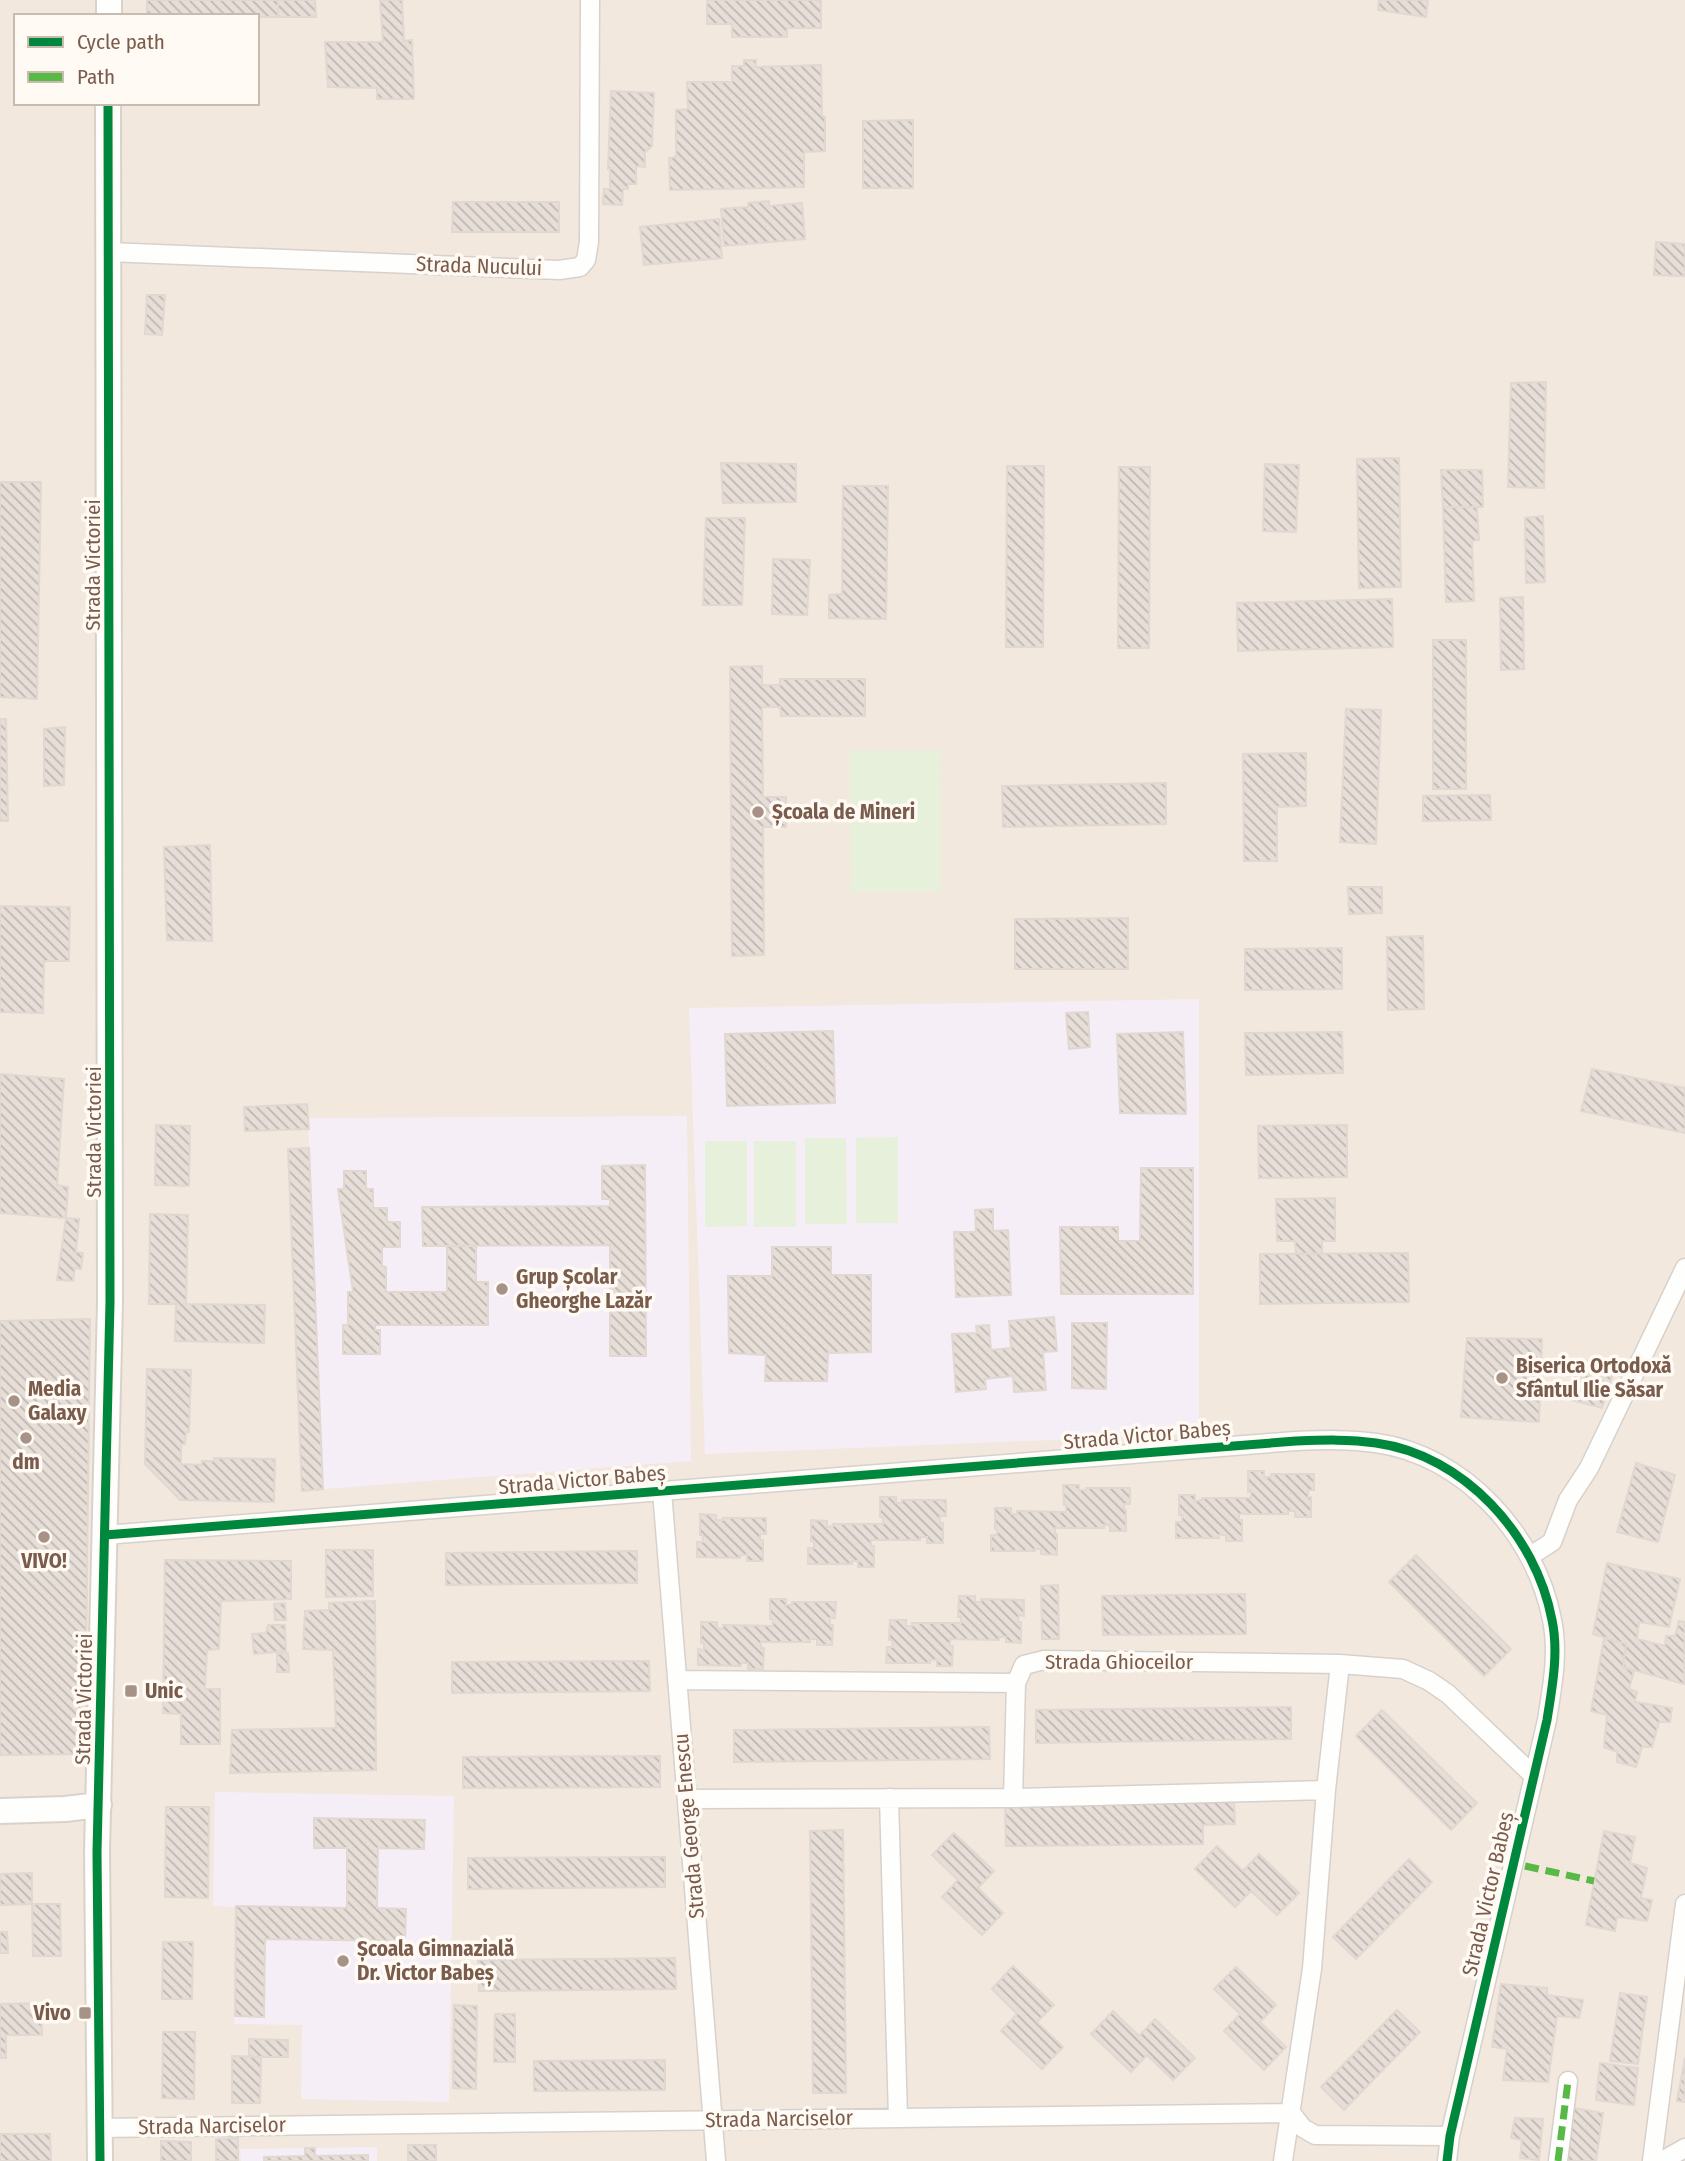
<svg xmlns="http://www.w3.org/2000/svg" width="1685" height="2161" font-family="'Fira Sans Condensed',sans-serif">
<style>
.residential{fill:#f2e8de;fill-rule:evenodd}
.education{fill:#f6eef6}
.grass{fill:#e7f0db}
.building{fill:url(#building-back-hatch);stroke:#e2d8d2;stroke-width:2}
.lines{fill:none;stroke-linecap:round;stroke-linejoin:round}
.street-casing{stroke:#d7d1cb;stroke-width:21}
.secondary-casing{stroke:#d9d2cb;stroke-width:28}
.street{stroke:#fefefd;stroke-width:18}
.secondary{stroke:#fefefd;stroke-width:24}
.quiet{stroke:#58b947;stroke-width:7;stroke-dasharray:14 7;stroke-linecap:butt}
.cycleway-casing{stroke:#fffaf3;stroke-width:13}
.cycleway{stroke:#00873e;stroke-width:9}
.poi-dot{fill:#a69286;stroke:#fffaf3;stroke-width:2.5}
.labels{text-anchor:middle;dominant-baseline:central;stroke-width:7;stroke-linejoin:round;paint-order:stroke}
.street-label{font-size:21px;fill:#7a5c4d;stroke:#fffaf3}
.poi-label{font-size:21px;font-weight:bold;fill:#7a5c4d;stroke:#fffaf3;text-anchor:start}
</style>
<defs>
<pattern id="building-back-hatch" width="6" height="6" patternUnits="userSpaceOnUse" patternTransform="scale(1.75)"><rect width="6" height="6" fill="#e6ded7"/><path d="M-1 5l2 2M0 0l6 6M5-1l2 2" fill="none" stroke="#bfb7b1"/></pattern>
</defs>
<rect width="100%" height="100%" fill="#f9f5f0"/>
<!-- residential -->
<path class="residential" d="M0,0H1685V2161H0ZM16,16H257V103H16Z"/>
<!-- education -->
<path class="education" d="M1199,999V1434L705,1454L689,1008Z
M687,1116L691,1461L323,1489L308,1118Z
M215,1792L454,1796L449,2102L301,2099L302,2025L234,2024L236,1907L213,1906Z
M377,2147V2161H241L240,2149Z"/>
<!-- grass -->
<path class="grass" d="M849,750H940L941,892H851Z
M898,1137V1223H856V1138Z
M805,1138H846L847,1224H805Z
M705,1141H747V1226L705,1227Z
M754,1141H796V1227H754Z"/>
<!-- building -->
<path class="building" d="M147,0H278V17L147,16Z
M278,0H315L316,17H278Z
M380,0H402L404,41L412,40L414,99H377V88L328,87L325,42H383Z
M707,0H821V28H787V37H732V24H707Z
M1379,0H1428L1426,17L1378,10Z
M744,60H756V67L821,65L822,116L825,117V151L804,152V187L670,190L669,158L676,157V110L688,109L687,82H732V66H744Z
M611,91L654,93L652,146L645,152V167L636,166V184H628V189H623L622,205L603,204L604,189H610V169H608Z
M913,120V188H863V121Z
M769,201V206L802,203L805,239L724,246L721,209L748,207V203Z
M453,202H559V232H452Z
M719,219L722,258L644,265L640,227Z
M1656,242L1685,244V276L1654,275Z
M147,295H165L162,335L145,334Z
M1546,382L1544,488L1508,487L1511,383Z
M1399,458L1401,587L1359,588L1357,459Z
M721,463L796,464V502L723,503Z
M1265,464L1299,465L1296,532L1263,531Z
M1007,466H1044L1043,647H1006Z
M1119,467H1150L1149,648H1118Z
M1441,470H1482L1483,507H1443Z
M0,482H41L37,699L0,697Z
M843,486H888L886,619L829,618V595L842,594Z
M1443,507H1477L1479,540L1472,541L1474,601L1446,602Z
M1543,516L1545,582L1526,583L1525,518Z
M706,518H745L742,605H703Z
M773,559L810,560L807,615L772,614Z
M1523,597L1524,669L1501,670L1500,598Z
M1392,599L1393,647L1238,651L1237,603Z
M1433,640H1466V789H1433Z
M762,666V685H780V679H865V716H781L780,707H762L763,797H786V827H763L764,955L732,956L730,667Z
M1346,709L1381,710L1376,844L1340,842Z
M0,719H6L8,821H0Z
M65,727L64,785L44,786V729Z
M1306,753V806L1277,807V861H1244L1243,754Z
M1166,783V824L1003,827L1002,786Z
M1490,795L1491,820L1423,821V796Z
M210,845L212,941L167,940L164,847Z
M1348,887H1382V913L1349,914Z
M0,906L70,907L69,961H44L43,1013L0,1012Z
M1128,918V969H1015V919Z
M1423,936L1424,1009L1388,1010L1387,937Z
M1342,948V989L1245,990V949Z
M1088,1012L1090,1047L1069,1049L1066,1013Z
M833,1031L835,1103L727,1106L725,1034Z
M1183,1032L1186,1114L1120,1113L1117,1034Z
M1342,1032L1343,1073L1246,1075L1245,1033Z
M1592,1069L1685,1088V1133L1581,1111Z
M0,1074L64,1079L57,1185L68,1187L66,1218L0,1213Z
M307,1104L309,1129L245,1131L244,1107Z
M156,1125L190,1126L189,1186L155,1185Z
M1347,1125V1177L1259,1178L1258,1126Z
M309,1148L323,1489L302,1491L288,1149Z
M645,1165L646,1356H610V1245L423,1246L422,1207L610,1206V1199H602V1166Z
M1141,1168H1193V1294H1061L1060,1227H1118V1241H1140Z
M344,1171H366V1189H373V1208H387V1222H400V1247H382V1266L386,1267V1292H447V1246H476V1282H488V1325H375V1330H380V1354H343V1325H348V1292H353L338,1189H344Z
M1335,1198V1241H1322V1254H1296L1295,1241H1277L1276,1199Z
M993,1209V1231L1008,1230L1011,1295L956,1297L954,1232H976L975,1210Z
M150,1214L188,1215L186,1304L265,1305L264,1343L175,1341L176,1304H149Z
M66,1218L79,1219L76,1252L83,1253L81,1269L75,1268L73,1281L57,1280Z
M772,1247H831V1275H871V1352L828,1353L827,1381H765L766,1355L729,1353L728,1276H772Z
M1408,1253L1409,1302L1260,1304V1254Z
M1054,1317L1057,1351L1043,1352L1046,1390L1014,1392L1013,1376L985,1379L986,1389L956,1392L952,1334L977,1333L976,1326L989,1325L991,1350L1011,1348L1009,1321Z
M90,1319L85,1754L0,1755V1321Z
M1072,1323H1107L1106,1389L1072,1388Z
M1467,1338L1542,1339L1539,1422L1461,1417Z
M1579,1359L1615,1368L1602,1408L1568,1399Z
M147,1369L191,1370L189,1432H186L185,1444H181V1464L202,1465V1461H214V1458L275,1459L274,1502L180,1500L145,1464Z
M1636,1463L1675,1475L1658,1542L1617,1532Z
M1248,1471H1264V1477H1271V1474H1314V1490H1308V1497H1311V1517H1295V1511H1288V1514H1239V1520H1242V1541H1226V1535H1219V1538H1176V1522H1182V1515H1179V1495H1195V1501L1202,1500V1498H1251V1491L1248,1492Z
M1063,1485H1079V1490H1086V1488H1130V1504H1124V1510H1126V1531H1110V1525H1104V1528H1055V1534H1057V1555L1041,1554V1549H1035V1551H991V1535H997V1529H995V1508H1011V1514H1017V1511L1066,1512V1505H1064Z
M880,1497H896V1503H902V1500H946V1516H940V1523H943V1543H927V1537H920V1540H871V1546H874V1567H858V1561H852V1564H808V1548H814V1541H811V1520L827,1521V1527L833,1526V1524H883V1517H880Z
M700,1514L716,1515V1520H723V1518H766V1534H760V1540H763V1561H747V1555H741L740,1558L697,1557V1542H703V1535H700Z
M326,1550H373V1596L326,1597Z
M637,1551V1583L446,1585V1553Z
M1416,1555L1511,1649L1484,1676L1389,1582Z
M165,1560L291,1561V1599L221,1601L219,1649L207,1650L205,1689H220V1744H181V1714L163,1713Z
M1607,1563L1680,1579L1669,1627L1639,1622L1637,1639L1665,1646L1666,1636H1675L1679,1621L1685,1622L1684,1684L1623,1667L1626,1644L1593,1634Z
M1058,1585L1059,1639H1042L1041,1586Z
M1245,1594L1246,1634L1103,1635L1102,1596Z
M959,1596H975V1602H981V1599L1024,1600V1616L1019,1615L1018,1622H1021V1643L1006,1642V1637H999V1640L950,1639V1646H953L952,1666H937V1660H930V1663H886L887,1647H893L892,1640H889L890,1620H906V1626H912V1623H961V1617H958Z
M770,1599H786V1605H792V1602H836L835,1618H830V1625H833L832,1645H817V1639H810V1642H761V1648H764L763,1669H748V1663H741V1666L698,1665V1649L704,1650V1643H701V1622H717V1628L723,1629V1625L773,1626L772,1619H770Z
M375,1601L376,1770L230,1773L232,1730L336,1728L333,1650L303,1649L305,1611L329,1610V1603Z
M285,1603L286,1620H275L274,1604Z
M268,1625H285L286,1651L254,1654L252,1634L266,1633Z
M1604,1638L1626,1644L1623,1667L1634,1671L1629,1689L1637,1692L1635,1702L1672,1708L1670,1722H1659L1652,1747H1642L1636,1767L1617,1762V1752L1604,1747L1607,1715L1591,1711Z
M288,1653L289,1672H277V1654Z
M649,1661L650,1691L452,1693V1662Z
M1291,1707V1739L1036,1743V1710Z
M1382,1710L1477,1803L1451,1830L1356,1736Z
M989,1727L990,1759L734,1762V1730Z
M660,1756V1787L463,1788V1757Z
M1234,1801L1235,1824L1203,1825V1844L1006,1846L1005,1803Z
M166,1807H209L208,1898L165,1897Z
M314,1818L425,1820L424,1849L378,1848L377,1908L406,1909L405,1941L265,1939L264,2017L235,2016L236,1906L347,1908V1848H314Z
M843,1830L846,2093H813L810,1831Z
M1604,1831L1635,1837L1630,1863L1647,1868L1641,1898L1652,1900L1647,1921L1617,1917L1615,1931L1586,1925Z
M954,1833L994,1871L978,1888L1003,1913L982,1935L942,1897L958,1880L932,1855Z
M1217,1846L1243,1871L1259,1854L1299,1893L1277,1915L1251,1891L1235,1907L1195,1869Z
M665,1857V1887L468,1889V1858Z
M1409,1859L1432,1882L1356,1959L1333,1937Z
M32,1873V1904L0,1905V1874Z
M32,1904H60L61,1956H33Z
M0,1932H7L8,1953H0Z
M163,1942H193L192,1999H162Z
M675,1958L676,1989L479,1991L478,1960Z
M1013,1966L1054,2005L1037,2022L1063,2047L1042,2069L1001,2031L1017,2014L992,1989Z
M1236,1967L1276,2005L1260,2022L1286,2047L1264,2070L1224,2031L1240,2014L1214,1989Z
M1501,1984L1547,1988V1995L1583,2000L1579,2018L1557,2016L1548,2082L1503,2080L1507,2049L1492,2047Z
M1620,1993L1647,1997L1638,2064L1610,2061Z
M41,2003L42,2035H6V2058H0V2004Z
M454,2005L477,2006L476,2089L453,2088Z
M1397,2010L1420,2032L1344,2110L1321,2087Z
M1113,2011L1139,2036L1155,2019L1195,2058L1173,2080L1147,2055L1131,2072L1091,2034Z
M495,2014H515V2062H494Z
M163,2032H195L194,2099L162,2098Z
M249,2039L288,2040V2057H249Z
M232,2056L261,2057L260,2103H232Z
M1685,2058V2102L1677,2101Z
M665,2060V2090L534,2091V2061Z
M1600,2063L1638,2068L1634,2105L1596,2100Z
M1574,2108L1603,2113L1596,2161H1567Z
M1515,2118L1543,2119L1539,2160L1520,2158L1522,2140L1511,2138Z
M0,2134H50L51,2161H0Z
M238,2138V2161H216V2139Z
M161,2141L191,2142V2161H161Z
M408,2145H436V2161H408Z
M305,2148H315V2156L368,2155V2161H264V2157L305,2156Z"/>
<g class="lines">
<defs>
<path id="street" d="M108,252L559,270L580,267L586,260L589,242L590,0
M662,1491L716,2161
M105,1535L1296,1441C1323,1440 1349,1439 1376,1443C1464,1455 1536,1535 1552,1620C1559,1653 1552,1688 1547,1720L1450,2136L1447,2161
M1530,1556L1552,1542L1568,1500L1589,1468L1685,1268
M677,1680L1016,1683L1024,1665L1044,1660L1340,1664L1403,1669L1429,1681L1448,1694L1534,1776
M889,1798L898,2118
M1013,1798L1016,1683
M687,1799L1013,1798L1326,1790
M99,2128L1291,2113L1303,2128L1315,2135L1450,2136
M1283,2161L1312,1969L1326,1790L1340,1664
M1558,2161L1568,2081
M1652,2161L1685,1904
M1662,2161L1685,2148"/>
<path id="secondary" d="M109,16V0
M0,1811L65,1809L99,1805
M100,2161L97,1852L110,1302L108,103"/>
</defs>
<!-- street casing -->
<use href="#street" class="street-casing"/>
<!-- secondary casing -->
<use href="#secondary" class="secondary-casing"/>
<!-- street -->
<use href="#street" class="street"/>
<!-- secondary -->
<use href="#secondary" class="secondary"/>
<!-- quiet -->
<path class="quiet" d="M1525,1866L1594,1881
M1558,2161L1568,2081"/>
<defs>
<path id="cycleway" d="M105,1535L1296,1441C1323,1440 1349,1439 1376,1443C1464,1455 1536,1535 1552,1620C1559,1653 1552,1688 1547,1720L1450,2136L1447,2161
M100,2161L97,1852L110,1302L108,103"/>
</defs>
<!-- cycleway casing -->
<use href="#cycleway" class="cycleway-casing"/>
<!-- cycleway -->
<use href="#cycleway" class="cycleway"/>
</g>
<!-- markers -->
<g class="poi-dot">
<circle cx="758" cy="812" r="7"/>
<circle cx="502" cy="1289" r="7"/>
<circle cx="1502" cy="1378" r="7"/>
<circle cx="14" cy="1401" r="7"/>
<circle cx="26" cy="1438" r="7"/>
<circle cx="44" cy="1537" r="7"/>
<rect x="124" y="1684" width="14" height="14" rx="3.5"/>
<circle cx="343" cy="1961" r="7"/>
<rect x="78" y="2006" width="14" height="14" rx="3.5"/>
</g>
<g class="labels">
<!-- street labels -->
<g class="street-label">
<text transform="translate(479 266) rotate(2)">Strada Nucului</text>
<text transform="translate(93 565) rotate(-90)">Strada Victoriei</text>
<text transform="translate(94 1132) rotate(-90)">Strada Victoriei</text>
<text transform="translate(1147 1435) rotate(-5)">Strada Victor Babeș</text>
<text transform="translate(582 1480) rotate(-5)">Strada Victor Babeș</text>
<text x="1119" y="1662">Strada Ghioceilor</text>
<text transform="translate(84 1699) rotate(-89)">Strada Victoriei</text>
<text transform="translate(689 1826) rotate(-95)">Strada George Enescu</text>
<text transform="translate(1488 1894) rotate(-77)">Strada Victor Babeș</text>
<text transform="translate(779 2119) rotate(-1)">Strada Narciselor</text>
<text transform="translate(212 2126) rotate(-1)">Strada Narciselor</text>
</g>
<!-- poi labels -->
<g class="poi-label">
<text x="772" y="812">Școala de Mineri</text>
<text x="516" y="1277">Grup Școlar<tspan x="516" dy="24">Gheorghe Lazăr</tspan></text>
<text x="1516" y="1366">Biserica Ortodoxă<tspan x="1516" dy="24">Sfântul Ilie Săsar</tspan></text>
<text x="28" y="1389">Media<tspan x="28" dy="24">Galaxy</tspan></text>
<text x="26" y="1462" text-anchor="middle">dm</text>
<text x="44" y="1561" text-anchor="middle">VIVO!</text>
<text x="145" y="1691">Unic</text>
<text x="357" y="1949">Școala Gimnazială<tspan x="357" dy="24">Dr. Victor Babeș</tspan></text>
<text x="71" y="2013" text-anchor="end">Vivo</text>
</g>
</g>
<!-- legend -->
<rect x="14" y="14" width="245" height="91" fill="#fffaf3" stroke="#cabbb1" stroke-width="2"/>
<rect x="28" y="37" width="35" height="10" fill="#00873e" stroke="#cabbb1" stroke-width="2"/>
<text x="77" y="49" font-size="21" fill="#7a5c4d">Cycle path</text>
<rect x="28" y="72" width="35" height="10" fill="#58b947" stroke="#cabbb1" stroke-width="2"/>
<text x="77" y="84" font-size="21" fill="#7a5c4d">Path</text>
</svg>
